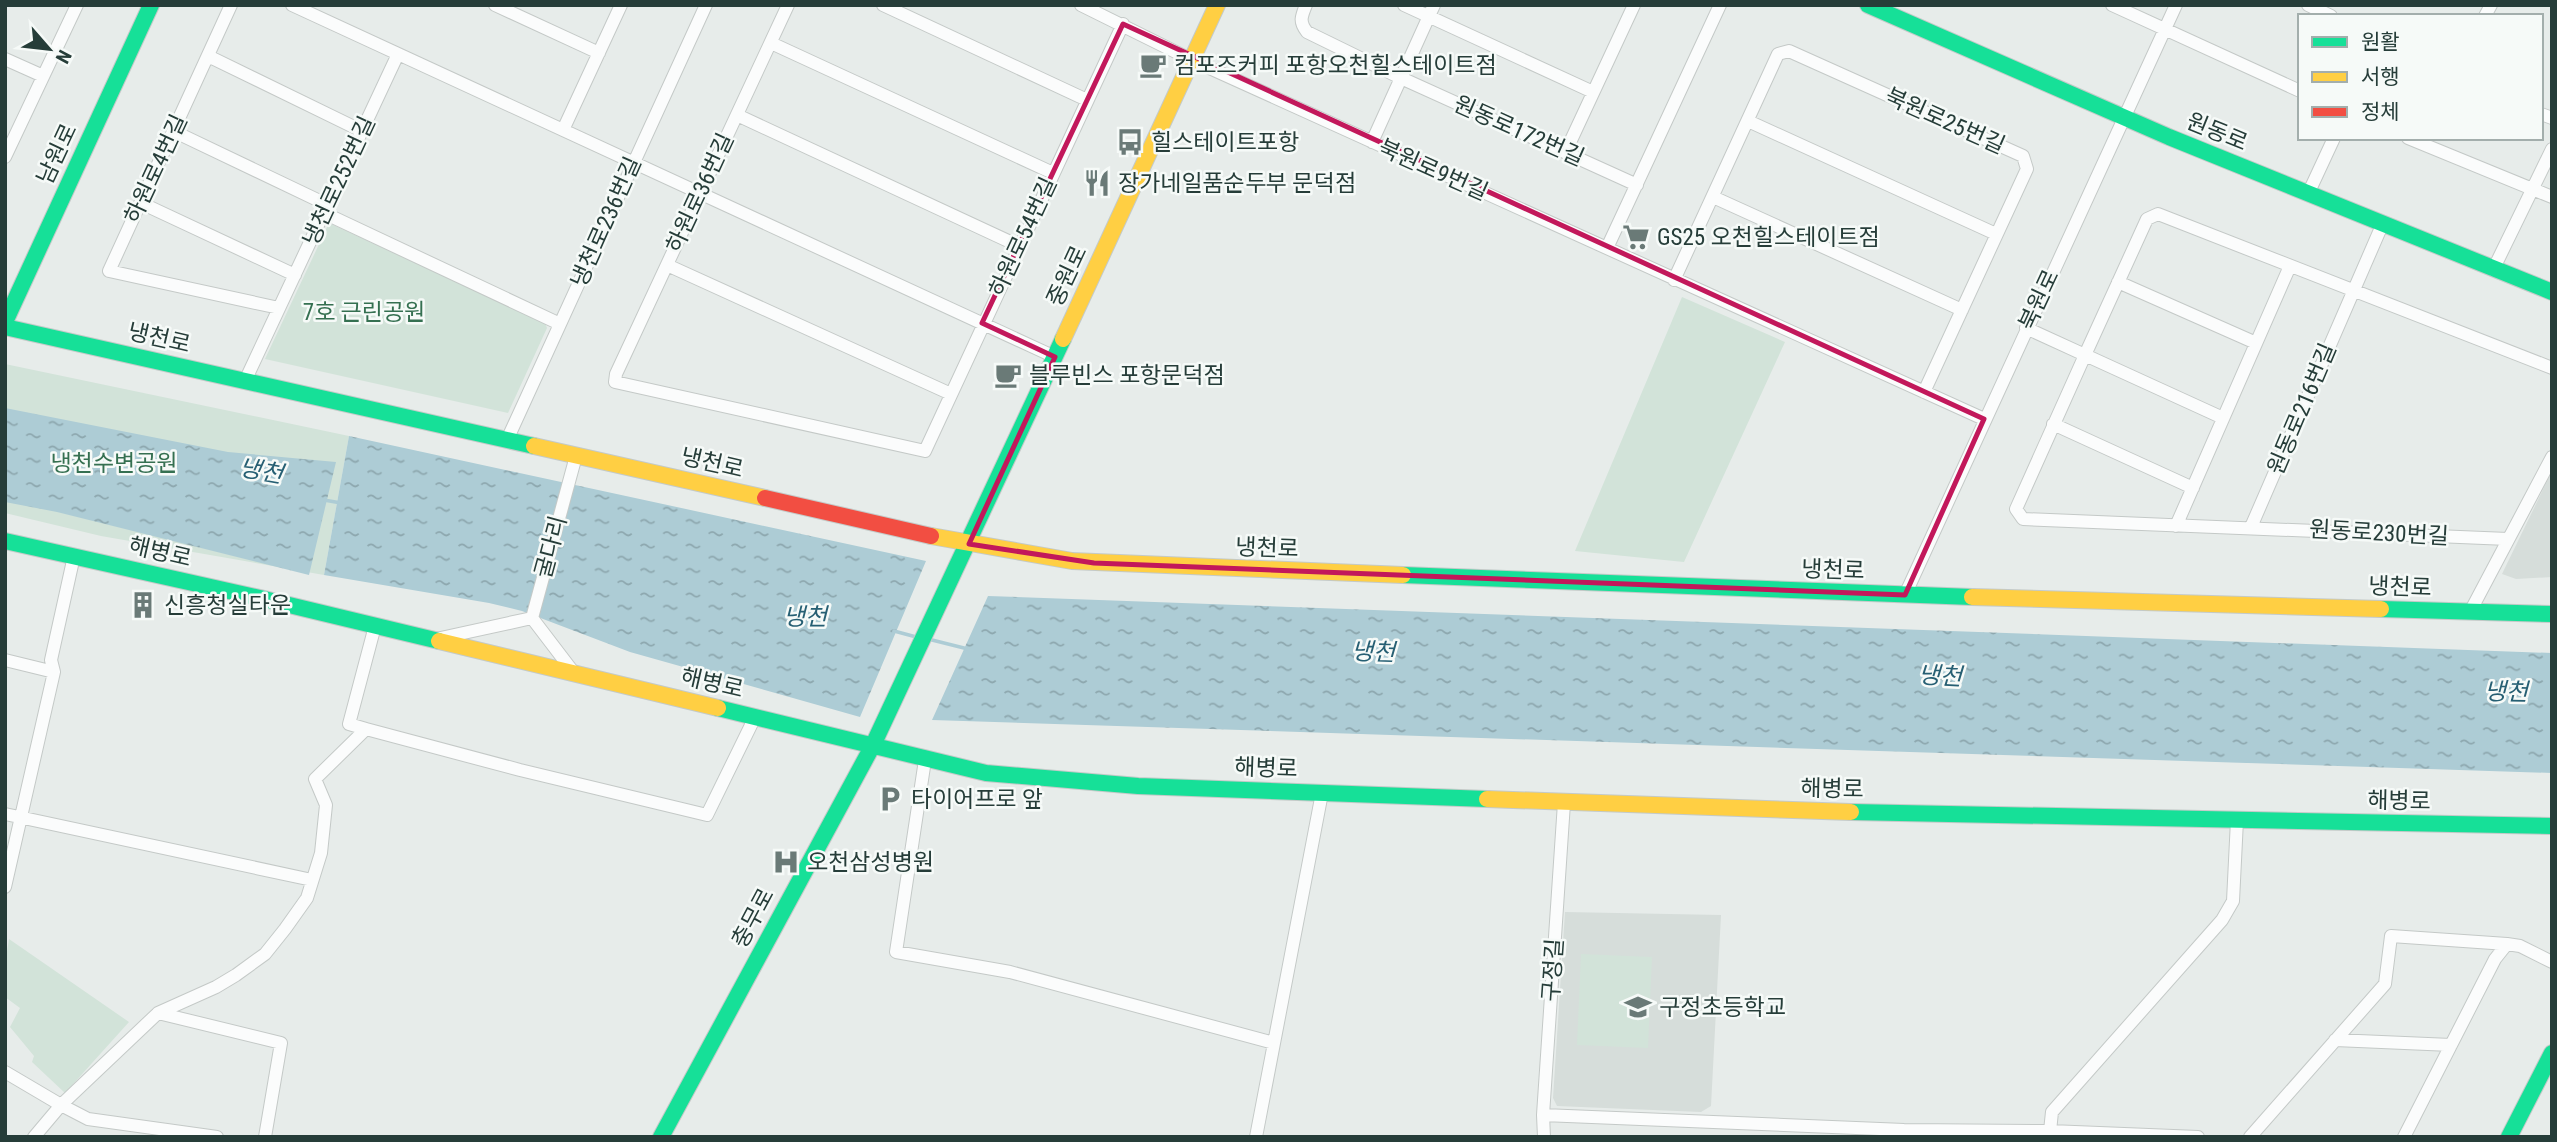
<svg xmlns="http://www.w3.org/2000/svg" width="2557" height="1142" font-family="'Roboto Condensed','Noto Sans KR',sans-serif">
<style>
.built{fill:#d6ddda}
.park{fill:#d2e3d9}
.water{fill:url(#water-ripples)}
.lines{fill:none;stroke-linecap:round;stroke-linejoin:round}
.stream{stroke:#adccd5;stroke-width:3.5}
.street-casing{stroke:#c4c9c7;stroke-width:14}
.fast-casing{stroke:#c4cac8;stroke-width:18}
.slow-casing{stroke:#c4cac8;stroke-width:18}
.jam-casing{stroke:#c4cac8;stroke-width:18}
.street{stroke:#fbfcfc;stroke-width:12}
.fast{stroke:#16e098;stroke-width:16}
.slow{stroke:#ffcf43;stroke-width:16}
.jam{stroke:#f24e42;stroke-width:16}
.marked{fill:none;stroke:#c2185b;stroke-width:5;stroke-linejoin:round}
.labels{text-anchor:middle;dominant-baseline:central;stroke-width:5;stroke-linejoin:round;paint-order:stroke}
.poi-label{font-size:23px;fill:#263d39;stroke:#f6faf8;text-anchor:start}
.street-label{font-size:23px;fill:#263d39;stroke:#f6faf8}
.park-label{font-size:23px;fill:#357051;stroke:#f6faf8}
.water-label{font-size:24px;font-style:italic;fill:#265f73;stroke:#f6faf8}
</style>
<defs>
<pattern id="water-ripples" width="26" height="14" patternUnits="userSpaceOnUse" patternTransform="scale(1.75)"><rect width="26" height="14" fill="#adccd5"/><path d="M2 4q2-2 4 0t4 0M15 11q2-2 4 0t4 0" fill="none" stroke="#8da7ae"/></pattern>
</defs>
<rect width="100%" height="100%" fill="#e7ecea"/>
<!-- built -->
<path class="built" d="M2552,471V577L2516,579L2502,574Z
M1565,912L1721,915L1711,1106L1701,1112L1557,1106L1553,1098Z"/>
<!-- park -->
<path class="park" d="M329,223L545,323L547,328L508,413L265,359Z
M1682,297L1785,342L1684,562L1575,551Z
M5,364L349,436L324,575L101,536L5,513Z
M9,939L129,1022L65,1093L32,1062L34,1056L10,1027L20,1008L5,997V964Z
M1581,954L1652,957L1648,1048L1577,1045Z"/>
<!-- water -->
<path class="water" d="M5,408L228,452L336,462L309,575L57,512L5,502Z
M349,436L926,561L860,717L630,652L522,611L489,603L324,575Z
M988,596L2552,653V773L932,720Z"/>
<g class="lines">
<!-- stream -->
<path class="stream" d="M324,500L341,503
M894,631L920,638
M928,639L968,649"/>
<defs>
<path id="street" d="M231,5L109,271L279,308
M292,5L1055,357
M495,5L599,53
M788,5L616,374L615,382L925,451L1123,24
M883,5L1087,100
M1081,5L1192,60L1984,419
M1306,5C1301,17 1299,22 1307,32L1401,78L1637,185
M1404,5L1593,92
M2112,5L2300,91
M2308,5L2331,16
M2485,16L2491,5
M771,43L1053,173
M208,56L362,131
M5,59L43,76
M2541,114L2552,118
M737,115L1019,246
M1748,121L1996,234
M563,130L621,5
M173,131L328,205
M2408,138L2552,197
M1372,142L1434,5
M1566,151L1634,5
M5,157L77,5
M2308,194L2334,138
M1713,197L1962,310
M141,203L295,275
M324,213L560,324
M1607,248L1720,5
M667,265L951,394
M2493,270L2552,149
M1674,280L1778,54L1789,51L2023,156L2027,169L1924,392
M2118,282L2256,343
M2026,328L2085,355L2016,509L2023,519L2508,539
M245,381L398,54
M2223,418L2085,355L2147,219L2158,214L2552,368
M2053,424L2193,488
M507,440L706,5
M2176,526L2290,266
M2251,527L2383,223
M1905,595L2176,5
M2470,612L2552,457
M532,618L576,456
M532,618L574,673
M436,639L532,618
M5,660L54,672L5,887
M54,672L51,660L74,556
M366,729L349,724L375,626
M925,760L896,952L1010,972L1274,1043
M5,814L312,880
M158,1013L281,1043L265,1137
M2335,1040L2451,1045
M5,1072L61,1105L34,1137
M1543,1115L1904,1130L2050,1131L2198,1137
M2050,1131L2052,1112L2222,920L2233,901L2237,820
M217,1137L88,1119L61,1105L158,1013L216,987L236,975L265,954L285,929L307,898L321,853L326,805L315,779L366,729L520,770L707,815L755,717
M1256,1137L1322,793
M1544,1137L1543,1115L1564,803
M2250,1137L2385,984L2391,936L2507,944
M2404,1137L2495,959L2507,944L2520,946L2552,962"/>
<path id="fast" d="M1868,5L2169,137L2552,292
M5,322L151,5
M5,327L534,446
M5,541L260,598L439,641
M1403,575L1972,597
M2381,609L2552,614
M718,708L986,773L1138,786L1487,799
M1851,812L2552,826
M661,1137L873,745L1063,339
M2509,1137L2552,1053"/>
<path id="slow" d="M1063,339L1217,5
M534,446L765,498
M931,536L1072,561L1403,575
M1972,597L2381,609
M439,641L718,708
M1487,799L1851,812"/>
<path id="jam" d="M765,498L931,536"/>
</defs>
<!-- street casing -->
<use href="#street" class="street-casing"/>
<!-- fast casing -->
<use href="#fast" class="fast-casing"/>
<!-- slow casing -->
<use href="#slow" class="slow-casing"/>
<!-- jam casing -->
<use href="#jam" class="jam-casing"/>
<!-- street -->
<use href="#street" class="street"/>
<!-- fast -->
<use href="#fast" class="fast"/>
<!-- slow -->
<use href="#slow" class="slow"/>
<!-- jam -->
<use href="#jam" class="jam"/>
</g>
<!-- marked area -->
<path class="marked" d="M1123,24L1984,419L1905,595L1094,563L969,544L1055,357L982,323Z"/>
<!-- icons -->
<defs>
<symbol id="cafe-bare" viewBox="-9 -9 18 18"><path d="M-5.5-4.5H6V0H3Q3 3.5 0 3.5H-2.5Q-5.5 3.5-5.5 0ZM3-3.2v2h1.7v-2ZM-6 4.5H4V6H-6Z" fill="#6a7a77" stroke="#f6faf8" stroke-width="2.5" paint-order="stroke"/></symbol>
<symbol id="bus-bare" viewBox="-9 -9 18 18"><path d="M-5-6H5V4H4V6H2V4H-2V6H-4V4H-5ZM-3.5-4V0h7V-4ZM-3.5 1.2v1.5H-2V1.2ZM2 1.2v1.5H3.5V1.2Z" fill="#6a7a77" stroke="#f6faf8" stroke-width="2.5" paint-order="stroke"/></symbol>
<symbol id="restaurant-bare" viewBox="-9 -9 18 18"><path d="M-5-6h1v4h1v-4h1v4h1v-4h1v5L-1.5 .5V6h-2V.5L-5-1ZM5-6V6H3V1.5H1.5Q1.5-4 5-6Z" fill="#6a7a77" stroke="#f6faf8" stroke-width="2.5" paint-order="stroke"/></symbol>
<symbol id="supermarket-bare" viewBox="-9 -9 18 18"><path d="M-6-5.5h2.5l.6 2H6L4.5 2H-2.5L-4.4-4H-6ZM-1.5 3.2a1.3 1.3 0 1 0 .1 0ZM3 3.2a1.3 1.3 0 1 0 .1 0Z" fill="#6a7a77" stroke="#f6faf8" stroke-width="2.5" paint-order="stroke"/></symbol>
<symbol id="building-bare" viewBox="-9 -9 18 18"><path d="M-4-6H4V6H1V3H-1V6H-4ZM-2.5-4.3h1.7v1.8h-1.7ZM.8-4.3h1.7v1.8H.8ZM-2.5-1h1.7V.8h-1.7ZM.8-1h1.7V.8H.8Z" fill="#6a7a77" stroke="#f6faf8" stroke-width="2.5" paint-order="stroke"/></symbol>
<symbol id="parking-bare" viewBox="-9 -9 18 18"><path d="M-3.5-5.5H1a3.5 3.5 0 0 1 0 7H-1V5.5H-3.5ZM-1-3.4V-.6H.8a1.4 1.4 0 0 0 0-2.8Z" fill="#6a7a77" stroke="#f6faf8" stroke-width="2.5" paint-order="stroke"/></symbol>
<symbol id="hospital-bare" viewBox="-9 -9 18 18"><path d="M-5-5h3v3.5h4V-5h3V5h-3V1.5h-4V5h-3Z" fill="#6a7a77" stroke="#f6faf8" stroke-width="2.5" paint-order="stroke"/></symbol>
<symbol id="school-bare" viewBox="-9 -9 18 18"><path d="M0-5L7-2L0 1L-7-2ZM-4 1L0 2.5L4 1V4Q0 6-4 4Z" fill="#6a7a77" stroke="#f6faf8" stroke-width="2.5" paint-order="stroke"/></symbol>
</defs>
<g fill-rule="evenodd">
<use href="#cafe-bare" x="1134" y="46" width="38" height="38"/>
<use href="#bus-bare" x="1111" y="123" width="38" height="38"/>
<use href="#restaurant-bare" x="1078" y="164" width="38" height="38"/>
<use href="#supermarket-bare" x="1617" y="218" width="38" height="38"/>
<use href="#cafe-bare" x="989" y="356" width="38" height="38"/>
<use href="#building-bare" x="124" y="586" width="38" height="38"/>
<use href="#parking-bare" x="871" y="780" width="38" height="38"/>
<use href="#hospital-bare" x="767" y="843" width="38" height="38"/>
<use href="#school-bare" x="1619" y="988" width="38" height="38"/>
</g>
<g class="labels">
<!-- poi labels -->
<g class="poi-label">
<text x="1174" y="65">컴포즈커피 포항오천힐스테이트점</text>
<text x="1151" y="142">힐스테이트포항</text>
<text x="1118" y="183">장가네일품순두부 문덕점</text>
<text x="1657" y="237">GS25 오천힐스테이트점</text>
<text x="1029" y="375">블루빈스 포항문덕점</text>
<text x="164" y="605">신흥청실타운</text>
<text x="911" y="799">타이어프로 앞</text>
<text x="807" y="862">오천삼성병원</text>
<text x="1659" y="1007">구정초등학교</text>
</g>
<!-- street labels -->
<g class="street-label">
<text transform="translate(1945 121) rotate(24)">북원로25번길</text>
<text transform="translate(1519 131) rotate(24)">원동로172번길</text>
<text transform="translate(2217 132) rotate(22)">원동로</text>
<text transform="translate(57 154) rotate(-65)">남원로</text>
<text transform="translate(156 169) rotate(-65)">하원로4번길</text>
<text transform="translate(1433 170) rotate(24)">북원로9번길</text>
<text transform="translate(339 181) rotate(-65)">냉천로252번길</text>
<text transform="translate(700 193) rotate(-65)">하원로36번길</text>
<text transform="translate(606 222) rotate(-66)">냉천로236번길</text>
<text transform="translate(1023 237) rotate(-65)">하원로54번길</text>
<text transform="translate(1067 276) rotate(-65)">중원로</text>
<text transform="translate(2039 300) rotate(-65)">북원로</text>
<text transform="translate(159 338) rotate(13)">냉천로</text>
<text transform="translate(2302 409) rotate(-67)">원동로216번길</text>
<text transform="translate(712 463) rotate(13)">냉천로</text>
<text transform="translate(2379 533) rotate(3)">원동로230번길</text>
<text transform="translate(551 547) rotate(-75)">굴다리</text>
<text transform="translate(1267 548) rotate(2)">냉천로</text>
<text transform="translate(160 552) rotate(13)">해병로</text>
<text transform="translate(1833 570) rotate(2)">냉천로</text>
<text transform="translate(2400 587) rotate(2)">냉천로</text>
<text transform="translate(712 683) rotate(13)">해병로</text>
<text transform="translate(1266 768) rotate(2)">해병로</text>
<text transform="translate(1832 789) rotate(1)">해병로</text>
<text transform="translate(2399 801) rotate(1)">해병로</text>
<text transform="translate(753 918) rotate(-62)">충무로</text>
<text transform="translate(1553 970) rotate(-86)">구정길</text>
</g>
<!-- park labels -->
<g class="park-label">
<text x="364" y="312">7호 근린공원</text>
<text x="114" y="463">냉천수변공원</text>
</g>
<!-- water labels -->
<g class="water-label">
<text transform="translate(261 471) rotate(10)">냉천</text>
<text x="805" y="617">냉천</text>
<text transform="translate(1373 652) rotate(2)">냉천</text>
<text transform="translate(1940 676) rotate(3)">냉천</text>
<text transform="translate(2506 692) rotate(1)">냉천</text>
</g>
</g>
<!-- border -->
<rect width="2557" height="1142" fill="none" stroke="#263d39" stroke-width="14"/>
<!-- legend -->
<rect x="2298" y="14" width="245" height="126" fill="#f6faf8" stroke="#a3aeac" stroke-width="2"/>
<rect x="2312" y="37" width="35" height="10" fill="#16e098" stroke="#a3aeac" stroke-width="2"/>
<text x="2361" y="49" font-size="21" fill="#263d39">원활</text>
<rect x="2312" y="72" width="35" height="10" fill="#ffcf43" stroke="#a3aeac" stroke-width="2"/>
<text x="2361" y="84" font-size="21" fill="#263d39">서행</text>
<rect x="2312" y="107" width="35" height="10" fill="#f24e42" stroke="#a3aeac" stroke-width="2"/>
<text x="2361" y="119" font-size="21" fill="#263d39">정체</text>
<!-- north arrow -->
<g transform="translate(49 49) rotate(118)" stroke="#f6faf8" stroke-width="5" paint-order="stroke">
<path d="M0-5L12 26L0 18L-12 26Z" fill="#263d39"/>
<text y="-10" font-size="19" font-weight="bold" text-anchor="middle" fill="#263d39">N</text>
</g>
</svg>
